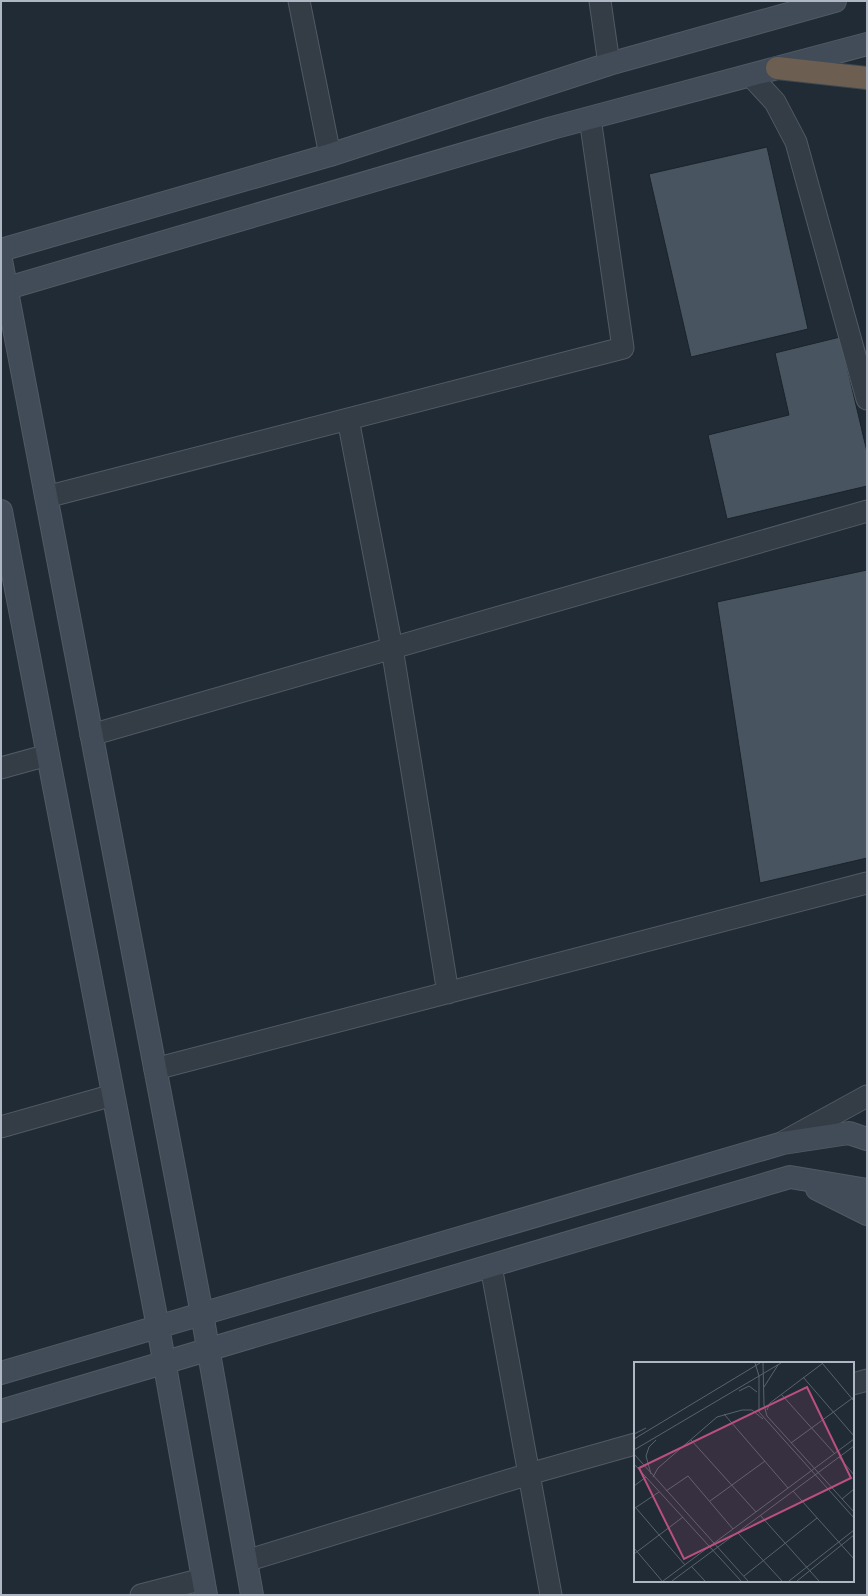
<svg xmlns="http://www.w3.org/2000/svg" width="868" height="1596" font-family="'Golos Text',sans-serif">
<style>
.building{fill:#485561;stroke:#1b242c}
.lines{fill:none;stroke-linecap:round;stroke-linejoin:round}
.street-casing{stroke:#515a64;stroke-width:23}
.secondary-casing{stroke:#515a64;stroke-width:24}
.highway-casing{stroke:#3e4750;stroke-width:24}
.street{stroke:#343d46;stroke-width:21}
.secondary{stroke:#424c59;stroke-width:22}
.highway{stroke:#6c5f51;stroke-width:22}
.inset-road{fill:none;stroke:#59636e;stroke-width:1}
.view{fill:#bb507f;fill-opacity:0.15;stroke:#bb507f;stroke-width:2}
.inset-edge{fill:none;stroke:#aeb7c3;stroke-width:2}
</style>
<rect width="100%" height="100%" fill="#202b35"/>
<!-- building -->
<path class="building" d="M767,147L808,329L691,357L649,174Z
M840,337L867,452V486L727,519L708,435L789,415L775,353Z
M867,570V858L760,883L717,602Z"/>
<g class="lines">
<defs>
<path id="street" d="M299,1L330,155
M600,1L609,64
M750,75L775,102L796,142L867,399
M348,419L392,648L448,993
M46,497L623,348L590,118
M91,735L867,511
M1,768L48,755
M155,1069L867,883
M1,1127L113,1095
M785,1141L867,1096
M491,1266L551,1595
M853,1384L867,1380
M246,1561L529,1474L635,1444
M141,1595L203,1579"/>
<path id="secondary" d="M1,250L330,155L609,64L835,1
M1,260L202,1314L252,1595
M1,290L552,128L867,44
M1,511L158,1327L206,1595
M817,1189L867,1214
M1,1373L783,1143L849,1133L867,1139
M1,1411L790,1177L867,1190"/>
<path id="highway" d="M777,68L867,78"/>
</defs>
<!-- street casing -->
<use href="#street" class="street-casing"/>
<!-- secondary casing -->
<use href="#secondary" class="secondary-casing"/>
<!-- highway casing -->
<use href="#highway" class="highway-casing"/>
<!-- street -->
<use href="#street" class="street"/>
<!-- secondary -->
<use href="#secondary" class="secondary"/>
<!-- highway -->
<use href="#highway" class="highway"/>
</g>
<!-- overview -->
<g transform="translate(634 1362)">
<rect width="220" height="220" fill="#202b35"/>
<path class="inset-road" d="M121,1L125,14V50L220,156M129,1L130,43L133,54L220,150M188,1L220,39M169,15L220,74M130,25L144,3M105,29L115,24L123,30M147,32L201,92M133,48L136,41L189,1M90,52L154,126M0,72L12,66M0,77L126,1M57,78L122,150M157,81L220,35M0,88L147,1M0,92L114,219M205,95L220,113M0,102L107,219M17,112L12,94L15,85L22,78M19,115L24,106L83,55L108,48H118L129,57M0,124L12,115M32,129L54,114L99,167M159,129L220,197M208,137L220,127M76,139L131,99M1,146L25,130M2,146L51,203M126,153L185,219M104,171L148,219M0,186L28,219M0,192L49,155M58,205L71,219M110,214L183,156M29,219L220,77M38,219L220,84M155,219L220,168M163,219L220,173"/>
<path class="view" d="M173,25L217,116L50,197L5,106Z"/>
<rect width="220" height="220" class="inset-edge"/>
</g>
<!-- border -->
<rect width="868" height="1596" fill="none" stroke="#aeb7c3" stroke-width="4"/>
</svg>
